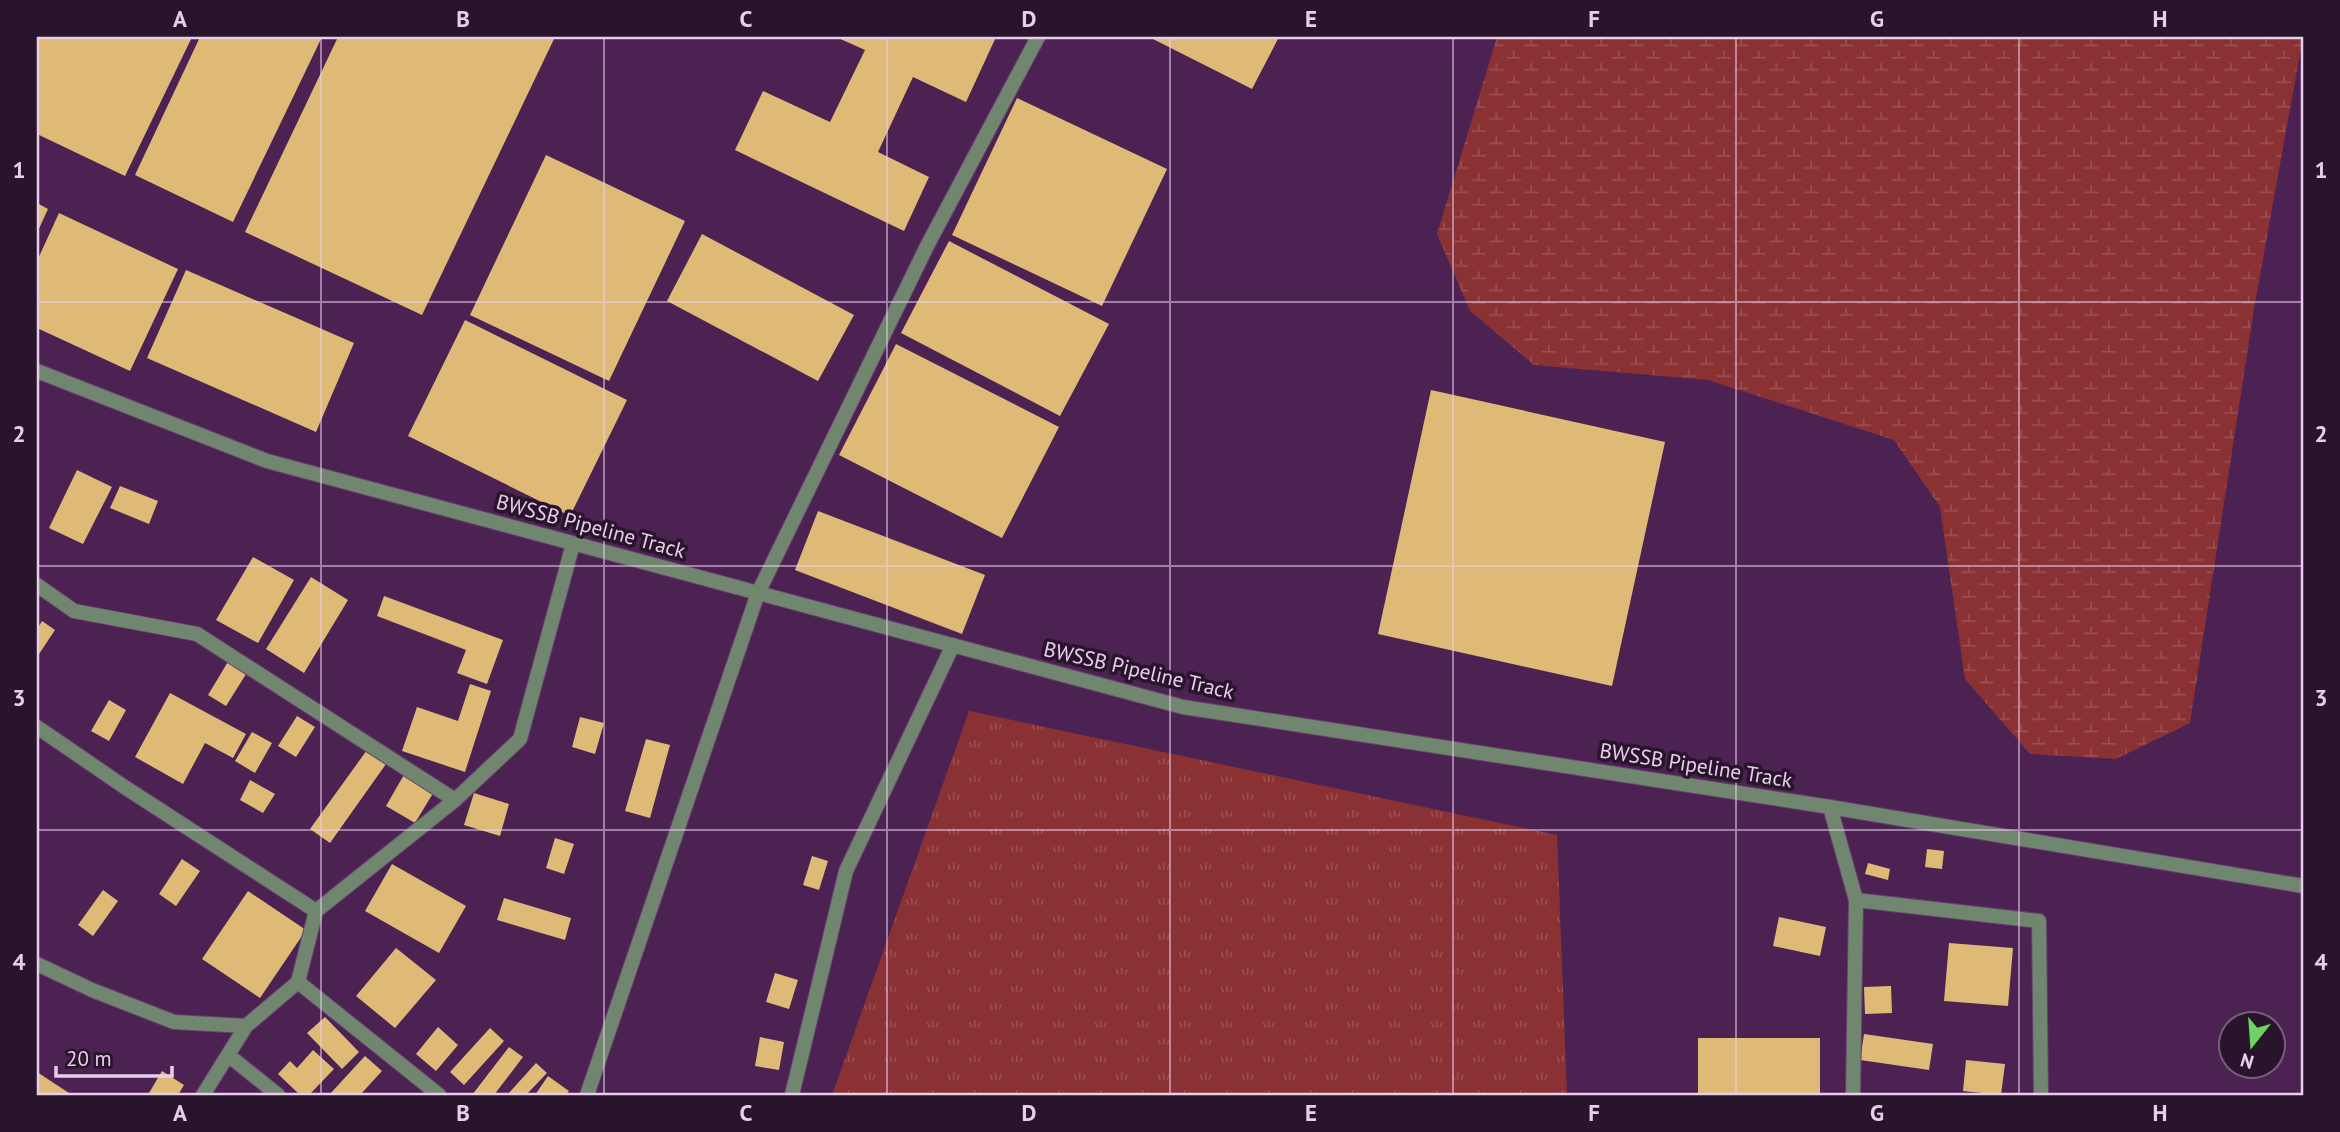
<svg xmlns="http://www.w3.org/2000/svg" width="2340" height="1132" font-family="'PT Sans',sans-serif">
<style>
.grass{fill:url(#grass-tufts)}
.wetland{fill:url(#wetland-marsh)}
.building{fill:#dfba77}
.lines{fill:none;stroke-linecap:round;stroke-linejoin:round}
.minor-casing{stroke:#68416f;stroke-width:16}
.minor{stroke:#71866e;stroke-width:14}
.grid{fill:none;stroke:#e8ceec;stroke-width:2;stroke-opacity:0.55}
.labels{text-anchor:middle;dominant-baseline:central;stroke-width:7;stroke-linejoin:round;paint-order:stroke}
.street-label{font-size:21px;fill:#e8ceec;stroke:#28152b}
.neatline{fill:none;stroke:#e8ceec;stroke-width:2.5}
.grid-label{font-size:23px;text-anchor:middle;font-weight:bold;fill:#e8ceec}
</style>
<defs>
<pattern id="grass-tufts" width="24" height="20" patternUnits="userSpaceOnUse" patternTransform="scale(1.75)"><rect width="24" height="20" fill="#8a3133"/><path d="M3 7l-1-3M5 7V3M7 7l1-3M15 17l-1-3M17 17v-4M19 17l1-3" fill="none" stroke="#9a4e51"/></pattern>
<pattern id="wetland-marsh" width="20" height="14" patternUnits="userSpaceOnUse" patternTransform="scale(1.75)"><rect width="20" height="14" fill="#8a3133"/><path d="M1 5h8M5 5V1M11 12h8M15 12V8" fill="none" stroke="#9a4e51"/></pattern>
</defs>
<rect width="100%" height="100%" fill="#4c2253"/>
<!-- grass -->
<path class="grass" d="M969,711L1557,835L1567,1095H832Z"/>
<!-- wetland -->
<path class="wetland" d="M1497,37H2303L2255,303L2190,723L2116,759L2030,754L1965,679L1940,507L1894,440L1708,380L1534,365L1470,311L1437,234Z"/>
<!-- building -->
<path class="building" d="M37,37H192L125,176L37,134Z
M200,37H322L233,222L135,175Z
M338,37H548L554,39L422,315L245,232Z
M836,37H996L966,102L913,77L878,152L929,177L904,231L735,150L763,91L830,122L865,50Z
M1149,37H1279L1252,89Z
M1017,98L1167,169L1102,306L952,235Z
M546,155L685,221L609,381L470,315Z
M37,203L48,209L37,233Z
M59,213L178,269L130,371L37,328V261Z
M702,234L854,315L818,381L667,301Z
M949,241L1109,324L1060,416L901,333Z
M186,270L354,343L316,432L147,358Z
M465,320L627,400L570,516L408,436Z
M896,344L1059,427L1002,538L839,455Z
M1431,390L1665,442L1612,686L1378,634Z
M77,470L112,487L83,544L49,528Z
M120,486L158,501L149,524L110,508Z
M818,511L985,575L962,634L795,570Z
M253,557L294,580L258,643L216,620Z
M311,577L348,600L304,673L266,649Z
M384,596L503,640L487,684L457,673L466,650L377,616Z
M42,621L55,630L37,657V629Z
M229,660L248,671L226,706L208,695Z
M470,684L491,691L465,772L402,751L417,707L458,721Z
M170,693L246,734L233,758L205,743L183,784L135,757Z
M109,700L126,710L109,741L91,731Z
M297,716L315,727L296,757L278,746Z
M580,717L604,723L595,754L572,747Z
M252,732L272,743L255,773L235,761Z
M646,739L670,745L650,818L625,811Z
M367,750L386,764L330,843L310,829Z
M405,773L435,790L415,823L386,806Z
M250,780L275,794L263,813L240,800Z
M474,793L509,804L500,836L464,825Z
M555,838L574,844L564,874L546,868Z
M1927,849L1944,851L1942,869L1925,867Z
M812,856L828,861L819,890L803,885Z
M182,859L200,871L176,906L159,894Z
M1868,863L1890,869L1888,880L1865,874Z
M392,864L466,906L439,953L365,911Z
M103,890L118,901L93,936L78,925Z
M248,891L306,930L260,998L202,959Z
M504,898L571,918L565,940L497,920Z
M1779,917L1826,927L1820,956L1773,946Z
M1949,943L2013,948L2008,1006L1944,1001Z
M396,948L436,980L395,1028L356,996Z
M775,973L798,980L789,1009L766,1002Z
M1891,986L1892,1013L1865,1014L1864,987Z
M325,1017L359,1052L342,1069L307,1033Z
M438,1027L458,1045L436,1071L416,1054Z
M490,1028L504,1041L464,1085L450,1072Z
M1864,1034L1933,1044L1929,1070L1860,1060Z
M760,1037L784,1042L779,1070L755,1066Z
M1698,1038H1820V1095H1698Z
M509,1047L523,1057L494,1095H472Z
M313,1050L334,1069L309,1095H300L278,1074L290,1061L297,1068Z
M365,1056L382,1071L360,1095H329Z
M1966,1060L2005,1064L2001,1095L1963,1091Z
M536,1063L547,1073L526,1095H510L508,1094Z
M162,1071L184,1085L178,1095H152L149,1093Z
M37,1072L72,1095H37Z
M548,1076L569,1091L566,1095H535Z"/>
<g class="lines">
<defs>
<path id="minor" d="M37,371L267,461L1183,707L1830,807L2303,886
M37,585L74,611L197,634L455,800
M37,727L126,788L316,911L298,982L246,1026L203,1095
M1830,807L1856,900L1853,1095
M1856,900L2039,921L2041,1095
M316,911L455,800L520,739L573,544
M37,964L92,990L174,1022L246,1026
M298,982L439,1095
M228,1055L278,1095
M587,1095L758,593L927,246L1038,37
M792,1095L846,871L953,645"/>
</defs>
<!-- minor casing -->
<use href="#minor" class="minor-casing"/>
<!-- minor -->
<use href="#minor" class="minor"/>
</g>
<!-- grid -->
<path class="grid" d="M321,37V1095M604,37V1095M887,37V1095M1170,37V1095M1453,37V1095M1736,37V1095M2019,37V1095M37,302H2303M37,566H2303M37,830H2303"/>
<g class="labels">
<!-- street labels -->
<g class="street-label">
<text transform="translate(591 526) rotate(15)">BWSSB Pipeline Track</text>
<text transform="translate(1139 670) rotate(13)">BWSSB Pipeline Track</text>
<text transform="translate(1696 765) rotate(9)">BWSSB Pipeline Track</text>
</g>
</g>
<!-- border -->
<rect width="2340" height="1132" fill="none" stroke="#28152b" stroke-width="77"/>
<!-- north arrow -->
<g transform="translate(2252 1045) rotate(197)"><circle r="33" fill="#28152b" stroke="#755f78" stroke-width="2"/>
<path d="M0-5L12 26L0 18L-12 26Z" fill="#6dd361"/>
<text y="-10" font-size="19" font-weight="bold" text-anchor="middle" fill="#e8ceec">N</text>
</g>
<!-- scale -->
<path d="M56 1066v10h116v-10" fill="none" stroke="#e8ceec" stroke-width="3.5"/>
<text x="66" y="1066" font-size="21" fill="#e8ceec" stroke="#28152b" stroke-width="5" paint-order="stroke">20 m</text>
<rect x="38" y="38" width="2264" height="1056" class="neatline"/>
<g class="grid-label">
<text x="180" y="27">A</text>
<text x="463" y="27">B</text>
<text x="746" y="27">C</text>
<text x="1029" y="27">D</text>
<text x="1311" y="27">E</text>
<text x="1594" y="27">F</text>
<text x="1877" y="27">G</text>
<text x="2160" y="27">H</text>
<text x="19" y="178">1</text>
<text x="2321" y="178">1</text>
<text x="19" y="442">2</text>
<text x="2321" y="442">2</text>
<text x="19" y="706">3</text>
<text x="2321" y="706">3</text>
<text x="19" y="970">4</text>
<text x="2321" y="970">4</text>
<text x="180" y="1121">A</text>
<text x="463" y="1121">B</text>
<text x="746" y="1121">C</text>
<text x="1029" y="1121">D</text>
<text x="1311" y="1121">E</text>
<text x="1594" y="1121">F</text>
<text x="1877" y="1121">G</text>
<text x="2160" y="1121">H</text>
</g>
</svg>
